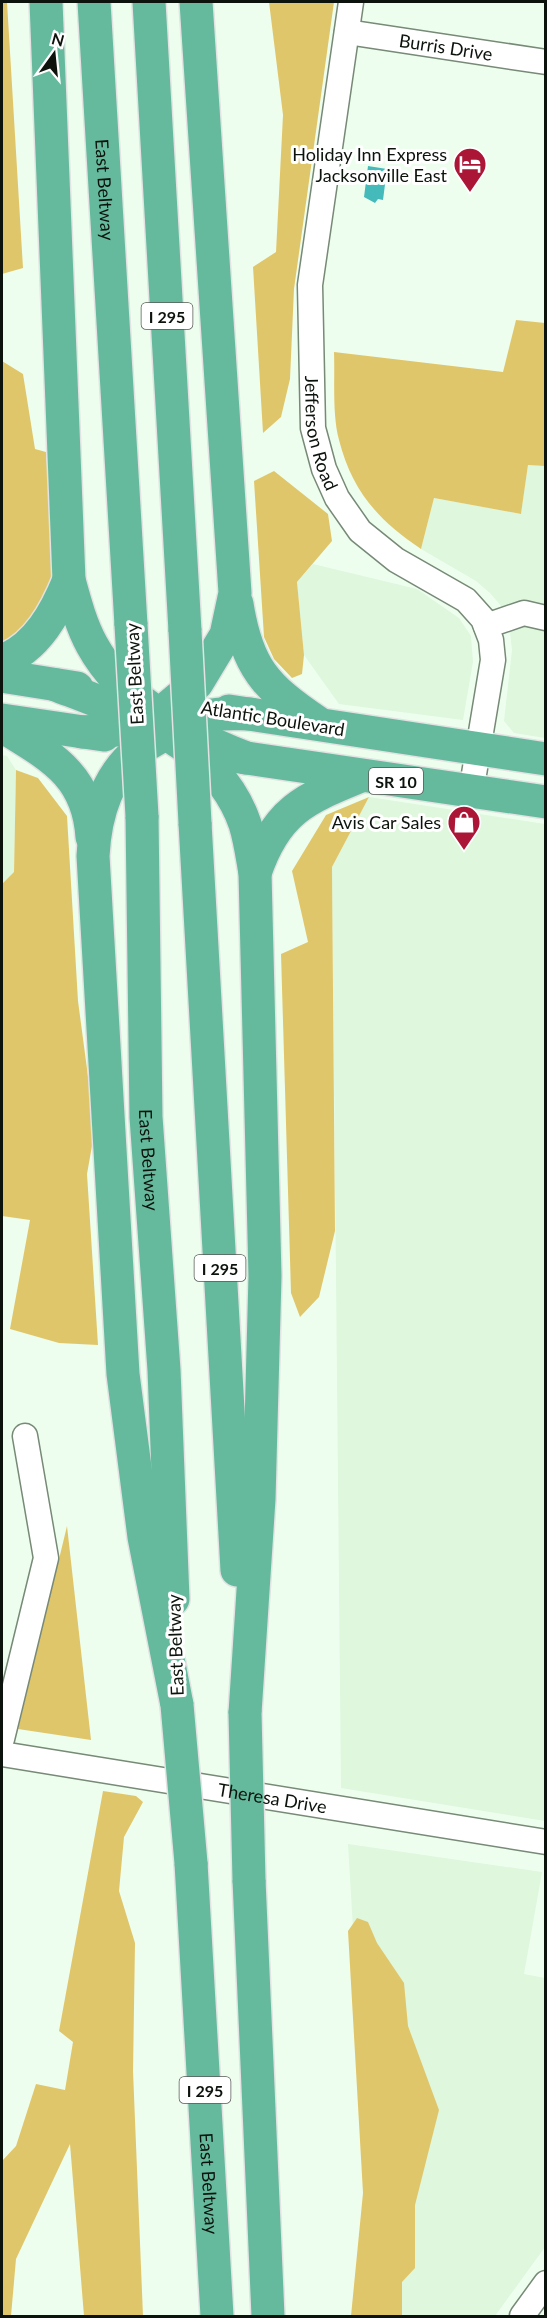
<svg xmlns="http://www.w3.org/2000/svg" width="547" height="2318" font-family="Lato,sans-serif">
<style>
.built{fill:#def7dd}
.green{fill:#e0c66b}
.water{fill:#45baba}
.lines{fill:none;stroke-linecap:round;stroke-linejoin:round}
.minor-casing{stroke:#778977;stroke-width:27}
.highway-casing{stroke:#e2e3e2;stroke-width:36}
.minor{stroke:#fff;stroke-width:24}
.highway{stroke:#65ba9e;stroke-width:33}
.highway-bridge-casing{stroke:#e2e3e2;stroke-width:36;stroke-linecap:butt}
.highway-bridge{stroke:#65ba9e;stroke-width:33}
.labels{text-anchor:middle;dominant-baseline:central;stroke-width:6;stroke-linejoin:round;paint-order:stroke}
.shield{fill:#fff;stroke:#555a55;stroke-width:1.5}
.shield-label{font-size:16px;font-weight:bold;fill:#0c130c}
.street-label{font-size:18px;fill:#0c130c;stroke:#fff}
.poi-label{font-size:18px;fill:#0c130c;stroke:#fff;text-anchor:end}
</style>
<rect width="100%" height="100%" fill="#eefeee"/>
<!-- built -->
<path class="built" d="M528,465L545,466V738L514,733L504,721L512,650L510,632L502,607L490,593L476,581L421,549L434,498L521,514Z
M313,564L417,589L459,618L471,636L473,662L463,720L339,704L304,655L297,582Z
M2,755L7,756L16,770L14,873L2,884Z
M369,797L545,824V1821L341,1788L332,867Z
M348,1844L542,1872L524,1974L545,1978V2247L495,2316H376Z"/>
<!-- green -->
<path class="green" d="M2,2H7L23,268L2,274Z
M269,2H334L294,289L290,379L281,417L263,433L253,267L276,252L283,115Z
M516,320L545,323V466L528,465L521,514L434,498L421,549C378,520 352,491 339,440C332,415 335,378 334,352L503,372Z
M2,361L23,374L35,449L46,452L55,584L31,629L2,643Z
M274,471L328,514L332,541L297,582L304,655L302,674L292,678L274,659L264,637L254,481Z
M16,770L38,778L67,816L78,1001L95,1129L87,1174L98,1345L59,1343L10,1329L30,1220L2,1216V884L14,872Z
M369,797L332,867L335,1231L319,1297L300,1317L291,1293L281,954L308,942L292,871L326,815Z
M67,1526L91,1740L18,1729Z
M103,1791L136,1796L143,1802L124,1837L119,1891L135,1943L133,2071L143,2316H84L70,2144L16,2259L11,2316H2V2161L16,2146L36,2084L65,2090L73,2042L59,2031Z
M357,1918L368,1922L377,1943L404,1983L408,2026L439,2110L415,2205V2268L402,2282V2316H351L363,2193L348,1931Z"/>
<!-- water -->
<path class="water" d="M368,166L387,169L383,200L378,199L375,203L364,197Z"/>
<g class="lines">
<defs>
<g id="minor">
<path id="s1" d="M351,2L310,285L313,428L324,469L337,498L360,531L396,560L466,600L483,619L491,640L493,660L471,792"/>
<path id="s2" d="M347,32L546,62"/>
<path d="M486,626L524,613L546,618"/>
<path d="M2,1739L46,1558L25,1436"/>
<path id="s3" d="M2,1754L546,1842"/>
<path d="M522,2316L546,2283"/>
</g>
<g id="highway">
<path d="M46,2L69,580C75,602 81,625 92,645C123,702 189,736 246,758"/>
<path id="s4" d="M94,2L131,625"/>
<path d="M149,2L185,631"/>
<path d="M237,604C247,667 265,687 317,722"/>
<path d="M2,661C37,648 56,612 69,580"/>
<path d="M2,676L77,688"/>
<path d="M56,685C128,713 217,742 245,824C250,840 252,856 255,873L265,1276L259,1499L245,1713"/>
<path d="M229,711L546,759"/>
<path d="M2,720L104,735"/>
<path d="M2,726C50,756 88,774 92,837"/>
<path d="M82,732L134,729L160,714L197,683L226,635L235,593L196,2"/>
<path d="M226,755L546,802"/>
<path id="s5" d="M142,816L146,1117L164,1370L173,1599"/>
<path d="M195,823L237,1570"/>
<path d="M255,873C276,811 304,799 361,776"/>
<path d="M177,1705L144,1537L123,1374L93,856C95,817 106,776 139,750C144,745 152,742 158,738C174,727 194,717 213,715C225,713 238,714 250,714"/>
<path id="s6" d="M191,1863L217,2316"/>
<path d="M249,1880L268,2316"/>
</g>
</defs>
<!-- minor casing -->
<use href="#minor" class="minor-casing"/>
<!-- highway casing -->
<use href="#highway" class="highway-casing"/>
<!-- minor -->
<use href="#minor" class="minor"/>
<!-- highway -->
<use href="#highway" class="highway"/>
<defs>
<path id="highway-bridge" d="M131,625L142,816
M185,631L195,823
M177,1705L191,1863
M245,1713L249,1880"/>
</defs>
<!-- highway-bridge casing -->
<use href="#highway-bridge" class="highway-bridge-casing"/>
<!-- highway-bridge -->
<use href="#highway-bridge" class="highway-bridge"/>
</g>
<!-- icons -->
<defs>
<symbol id="hotel-pin" viewBox="-11 -11 22 30"><path d="M0 17L-7.5 6A9.5 9.5 0 1 1 7.5 6Z" fill="#ab1636" stroke="#fff"/><path d="M-6-4.5h1.5V1H6V5H4.5V3h-9V5H-6ZM-4 0a1.8 1.8 0 1 1 3.6 0ZM.5 0V-2.5h3Q6-2.5 6 0Z" fill="#fff"/></symbol>
<symbol id="shop-pin" viewBox="-11 -11 22 30"><path d="M0 17L-7.5 6A9.5 9.5 0 1 1 7.5 6Z" fill="#ab1636" stroke="#fff"/><path d="M-5-2.5h2.3a2.7 3.5 0 0 1 5.4 0H5L5.5 6h-11ZM-1.5-2.5h3a1.5 2.3 0 0 0-3 0Z" fill="#fff"/></symbol>
</defs>
<g fill-rule="evenodd">
<use href="#hotel-pin" x="451" y="145" width="38" height="52"/>
<use href="#shop-pin" x="445" y="803" width="38" height="52"/>
</g>
<g class="labels">
<!-- shield labels -->
<g class="shield">
<rect x="141.5" y="303" width="51" height="26" rx="4.5"/>
<rect x="369" y="768" width="54" height="26" rx="4.5"/>
<rect x="194.5" y="1255" width="51" height="26" rx="4.5"/>
<rect x="179.5" y="2077" width="51" height="26" rx="4.5"/>
</g>
<g class="shield-label">
<text x="167" y="316">I 295</text>
<text x="396" y="781">SR 10</text>
<text x="220" y="1268">I 295</text>
<text x="205" y="2090">I 295</text>
</g>
<!-- street labels -->
<g class="street-label">
<text stroke="none"><textPath href="#s2" startOffset="100">Burris Drive</textPath></text>
<text stroke="none"><textPath href="#s4" startOffset="188">East Beltway</textPath></text>
<text stroke="none"><textPath href="#s1" startOffset="435">Jefferson Road</textPath></text>
<text transform="translate(134 674) rotate(-93)">East Beltway</text>
<text transform="translate(273 718) rotate(9)">Atlantic Boulevard</text>
<text stroke="none"><textPath href="#s5" startOffset="344">East Beltway</textPath></text>
<text transform="translate(175 1645) rotate(-92)">East Beltway</text>
<text stroke="none"><textPath href="#s3" startOffset="274">Theresa Drive</textPath></text>
<text stroke="none"><textPath href="#s6" startOffset="321">East Beltway</textPath></text>
</g>
<!-- poi labels -->
<g class="poi-label">
<text x="447" y="154">Holiday Inn Express<tspan x="447" dy="21">Jacksonville East</tspan></text>
<text x="441" y="822">Avis Car Sales</text>
</g>
</g>
<!-- border -->
<rect width="547" height="2318" fill="none" stroke="#0c130c" stroke-width="6"/>
<!-- north arrow -->
<g transform="translate(54 54) rotate(15)" stroke="#ffffff" stroke-width="4.5" paint-order="stroke">
<path d="M0-4.5L10 22L0 15L-10 22Z" fill="#0c130c"/>
<text y="-9" font-size="16" font-weight="bold" text-anchor="middle" fill="#0c130c">N</text>
</g>
</svg>
